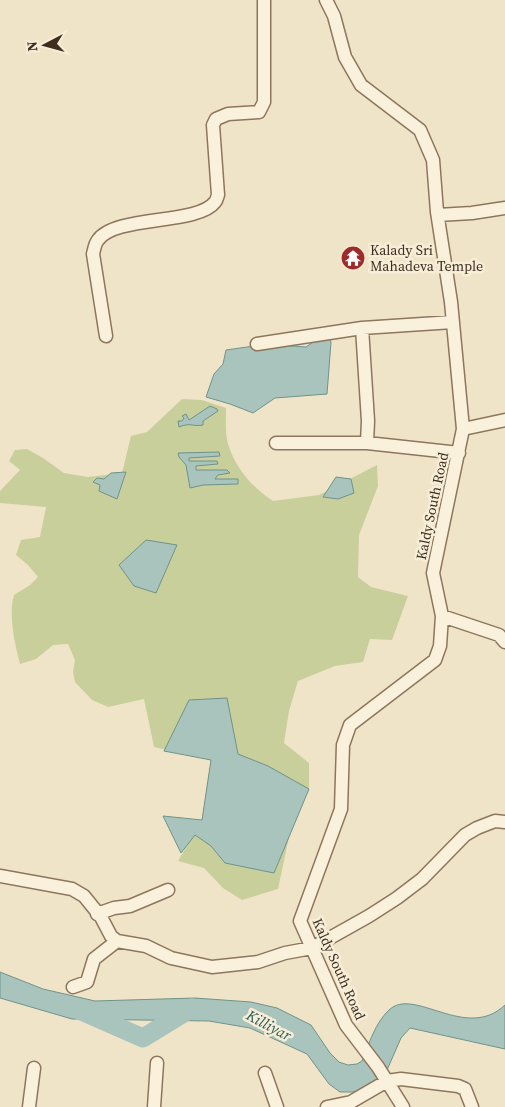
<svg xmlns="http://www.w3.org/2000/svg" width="505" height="1107" font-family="'Source Serif 4',serif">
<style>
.green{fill:#c9cf9b}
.water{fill:#a9c4bc;stroke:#6f938a}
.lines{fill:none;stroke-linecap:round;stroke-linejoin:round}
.river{stroke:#a9c4bc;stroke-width:19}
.street-casing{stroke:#8d765c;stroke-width:15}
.street{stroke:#faf1dc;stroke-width:12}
.labels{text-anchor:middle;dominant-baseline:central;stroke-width:5;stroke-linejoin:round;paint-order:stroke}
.poi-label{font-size:14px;fill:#3d2e20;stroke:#f7eed8;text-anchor:start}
.street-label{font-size:14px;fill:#3d2e20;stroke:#f7eed8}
.water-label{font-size:15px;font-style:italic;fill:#2f5d5a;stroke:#f7eed8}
</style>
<rect width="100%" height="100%" fill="#f0e4c8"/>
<!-- green -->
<path class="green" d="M182,399L202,400L226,408C226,419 225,433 228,444C236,469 252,487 273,501L319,495L377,465L378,486L359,535L358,577L371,587L408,596L392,640L370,639L363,662L335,666L298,681L289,711L284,743L309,763V789L289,837L278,889L242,900L223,888L204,868L178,861L202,820L211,760L154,747L144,699L108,707L92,700L75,682L73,672L75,660L68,644L53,645L36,659L20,664C15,645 8,614 14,595L30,585L38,577L28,565L16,555L21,540L40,537L46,507L0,503V491L20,470L9,461L15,450L27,449L43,458L64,473L88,477L122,473L131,436L147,432Z"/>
<!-- water -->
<path class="water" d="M326,333L331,342L327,394L275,398L253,413L230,404L206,397L214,374L223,364L226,350L268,344L306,347Z
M210,406L217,409L218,411L203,421V425C192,427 191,422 179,427L178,421H182L184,418L182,416L186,414L189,420Z
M219,452L220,456L189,458V461H217L218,464L196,466V470H227L230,473L218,475L215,479H238V484L203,485L190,488L186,465L179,457L178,453Z
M126,472L117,499L99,491L100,485L93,482L97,478L104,479L111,473Z
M336,477L351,479L354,493L338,499L323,497Z
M146,540L177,545L156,593L134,586L119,565Z
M227,698L238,754L268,766L309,789L274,873L225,863L211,846L195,835L181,853L163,816L202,820L211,760L164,751L189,700Z
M0,972L43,989L95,1001L195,998L251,1002L277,1008L311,1025L330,1053L339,1062L348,1065L357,1064L362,1061C369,1044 375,1023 389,1010C414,986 466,1042 505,1005V1049L410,1028L401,1038L387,1070L378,1084L368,1090L355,1092H340L329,1084L307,1054L250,1028L209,1021L72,1019L0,998Z"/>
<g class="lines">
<!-- river -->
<path class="river" d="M77,1009L143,1038L192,1008"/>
<defs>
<path id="street" d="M326,0L334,16L345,57L361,85L420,130L433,160L437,212L451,302L463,429L433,573L442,616L440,646L435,660L350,725L343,745L341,809L300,921L346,1025L378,1067L403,1107
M438,215L472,213L505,208
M362,328L368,421L367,443
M106,336L93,254C94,250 95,243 98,240C115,215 198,225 215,202C217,200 217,197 218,195L213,125L216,119L228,114L259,112L264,102V0
M257,344L362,328L453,322
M463,429L505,420
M276,443H367L459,453
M442,616L499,635L505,642
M0,876L72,889L84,896L101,917L111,936L117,941L146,946L171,958L212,967L258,962L285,953L312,948L369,916L397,898L422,879L465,835L477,828L495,821L505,822
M97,914L114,908L130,906L168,890
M73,987L87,982L94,959L117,941
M265,1073L277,1107
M29,1107L34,1068
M154,1107L157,1063
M327,1107L351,1102L387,1081L401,1079L458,1086L465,1089L472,1107"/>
</defs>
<!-- street casing -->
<use href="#street" class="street-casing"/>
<!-- street -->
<use href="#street" class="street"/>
</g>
<!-- icons -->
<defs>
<symbol id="temple-disc" viewBox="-11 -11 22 22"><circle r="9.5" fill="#9e2a2b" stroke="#f7eed8"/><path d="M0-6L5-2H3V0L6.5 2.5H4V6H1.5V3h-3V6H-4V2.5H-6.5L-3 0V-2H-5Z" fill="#fff"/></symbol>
</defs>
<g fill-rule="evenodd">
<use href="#temple-disc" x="339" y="244" width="28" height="28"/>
</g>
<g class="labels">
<!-- poi labels -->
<g class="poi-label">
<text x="370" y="250">Kalady Sri<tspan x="370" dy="16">Mahadeva Temple</tspan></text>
</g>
<!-- street labels -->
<g class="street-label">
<text transform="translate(432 506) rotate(-78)">Kaldy South Road</text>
<text transform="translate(339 969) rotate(66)">Kaldy South Road</text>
</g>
<!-- water labels -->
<g class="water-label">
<text transform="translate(269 1025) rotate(28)">Killiyar</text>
</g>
</g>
<!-- north arrow -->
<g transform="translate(45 45) rotate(264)" stroke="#f7eed8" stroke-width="4" paint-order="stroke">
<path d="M0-4L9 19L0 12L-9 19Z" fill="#3d2e20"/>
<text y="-8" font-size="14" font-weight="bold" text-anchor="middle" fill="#3d2e20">N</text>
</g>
</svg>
